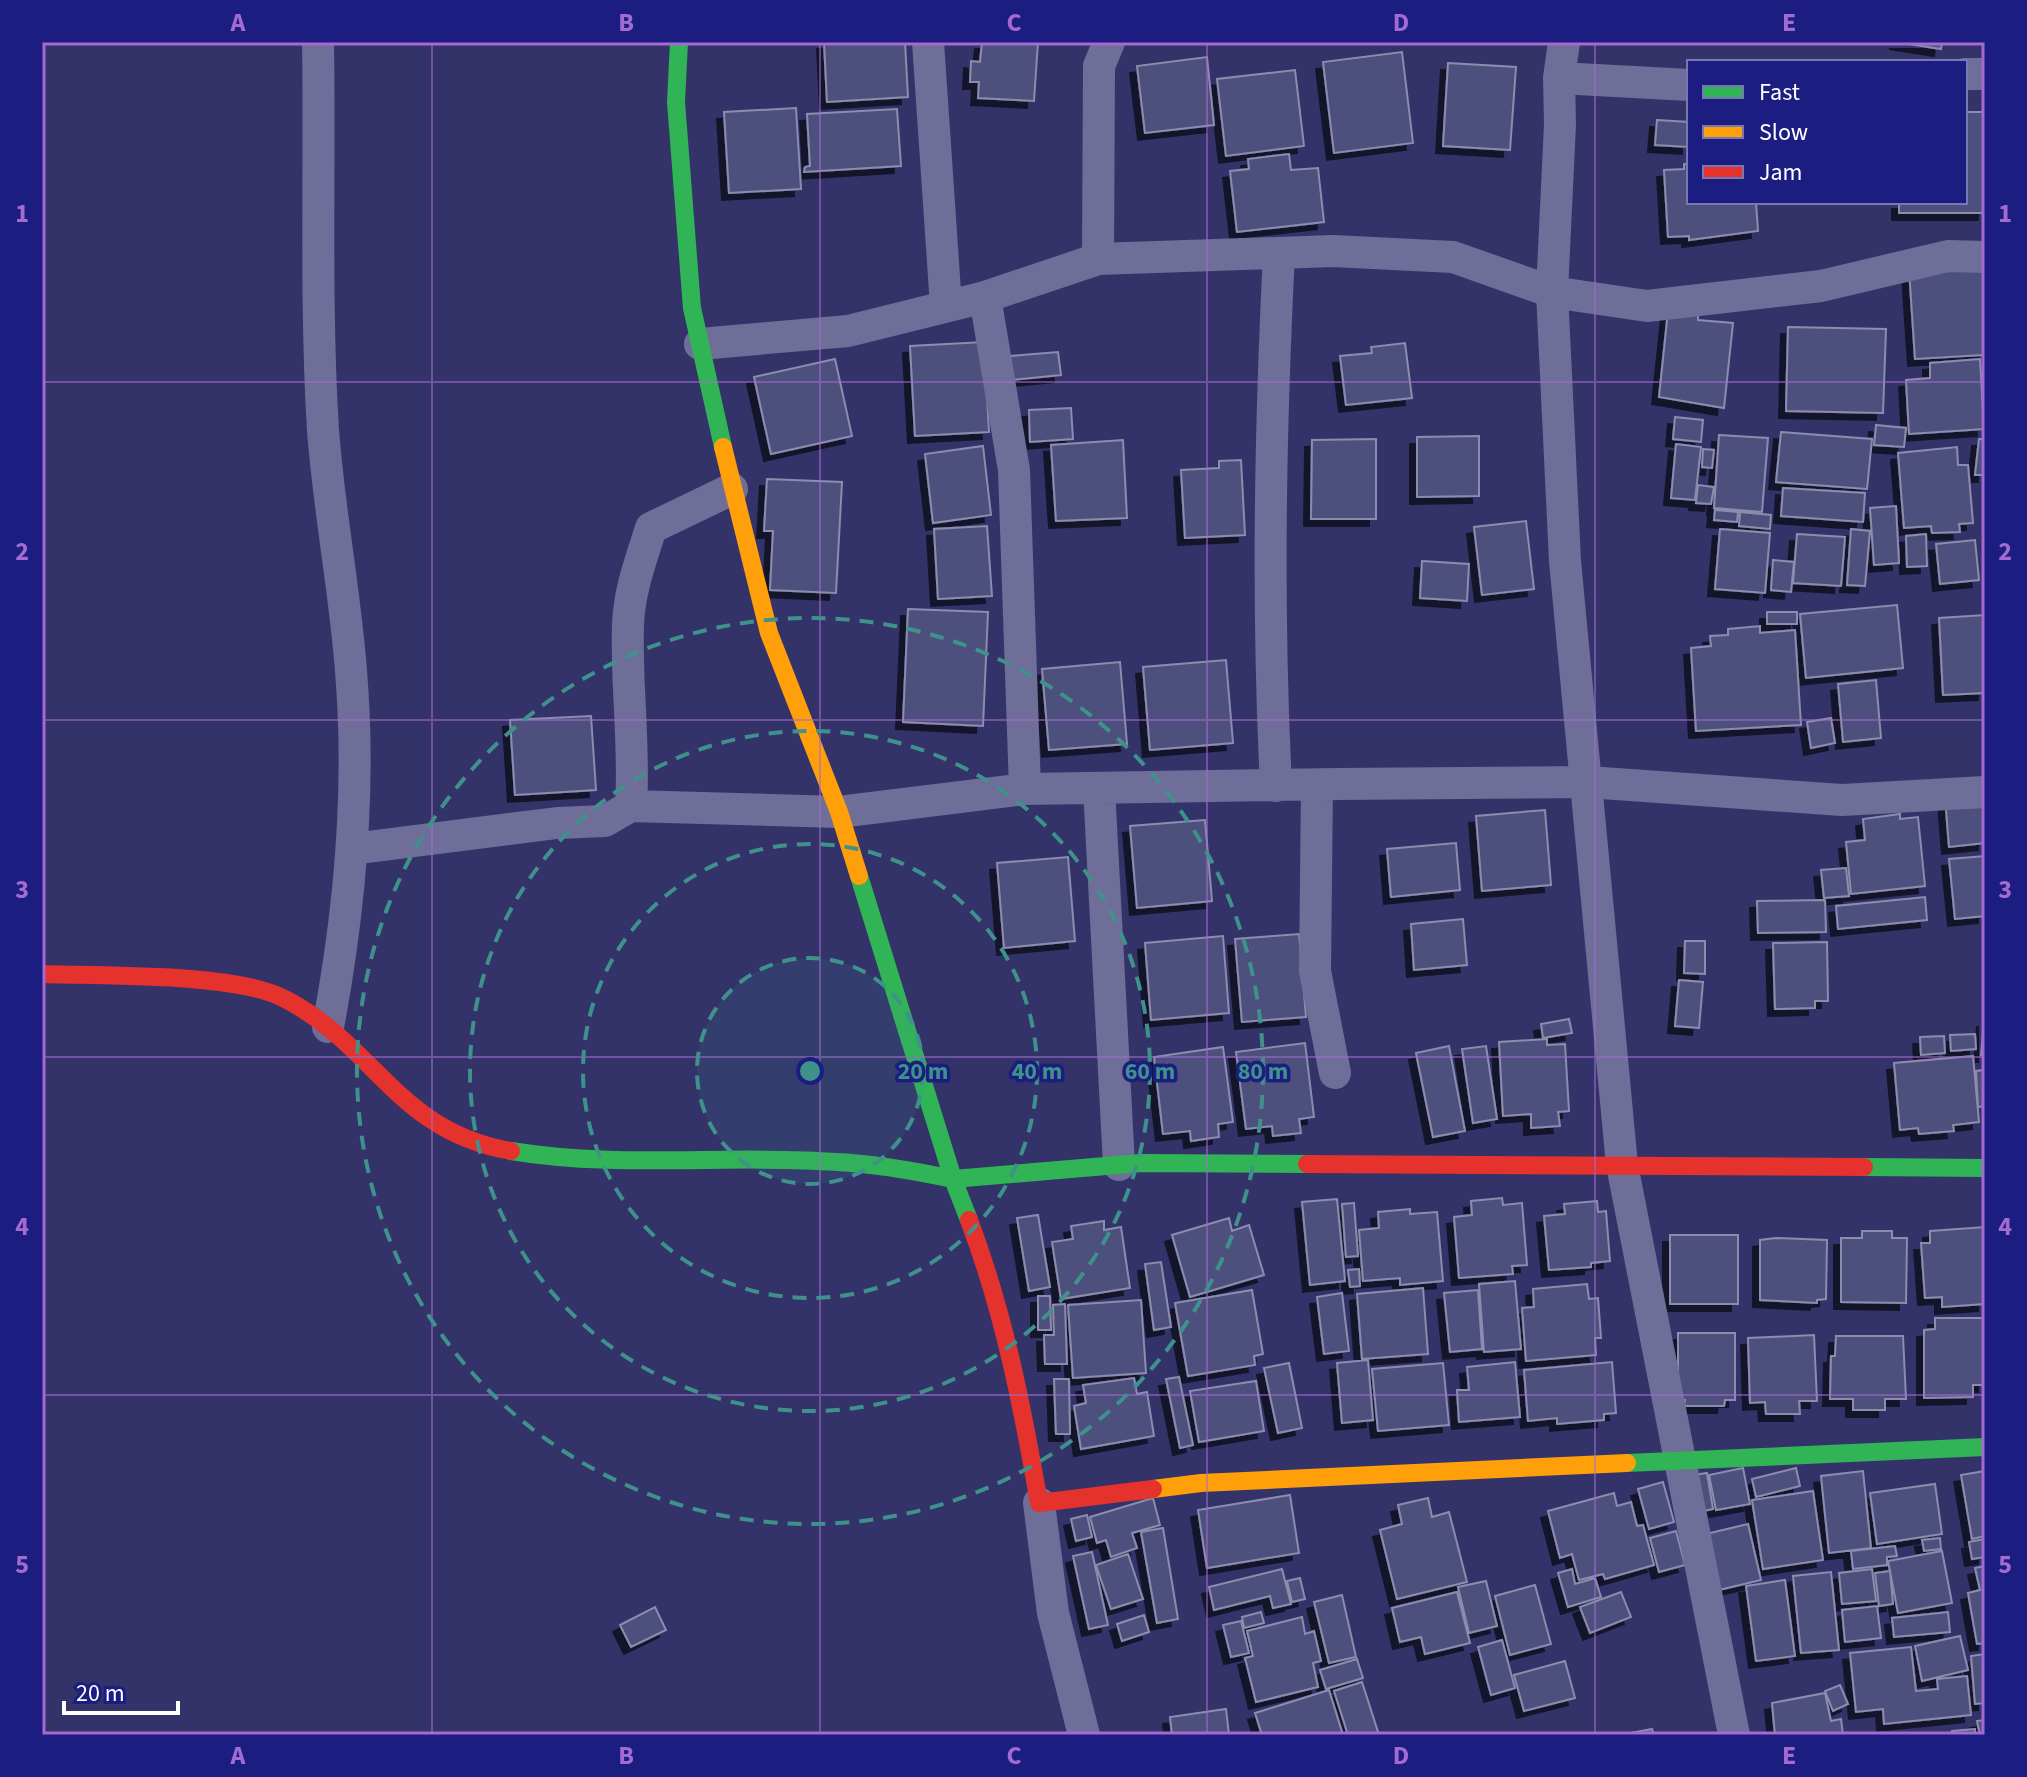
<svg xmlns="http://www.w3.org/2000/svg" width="2027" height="1777" font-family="'Source Sans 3',sans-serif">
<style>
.building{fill:#4e4f7c;stroke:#8c8cae;stroke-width:2;filter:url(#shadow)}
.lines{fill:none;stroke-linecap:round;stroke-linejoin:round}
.street{stroke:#6e6e98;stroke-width:32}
.fast{stroke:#30b455;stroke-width:18}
.slow{stroke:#ff9f0a;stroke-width:18}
.jam{stroke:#e5322d;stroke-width:18}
.grid{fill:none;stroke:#a36bd2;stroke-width:2;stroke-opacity:0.55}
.ring{fill:none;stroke:#3f918b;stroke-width:4;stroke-dasharray:14 10}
.centre{fill:#3f918b;stroke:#1c1d81;stroke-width:4}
.ring-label{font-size:24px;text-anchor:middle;font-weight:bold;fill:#3f918b;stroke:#1c1d81;stroke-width:7;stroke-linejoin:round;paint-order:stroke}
.neatline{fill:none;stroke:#a36bd2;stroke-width:3}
.grid-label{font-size:26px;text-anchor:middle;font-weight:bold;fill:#a36bd2}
</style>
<defs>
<filter id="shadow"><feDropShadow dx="-7" dy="7" stdDeviation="0" flood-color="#0009"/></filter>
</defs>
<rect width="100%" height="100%" fill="#33336a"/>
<!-- building -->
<path class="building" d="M824,42H905L908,97L827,102Z
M982,42H1038L1034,101L978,98L979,82H970L971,61L980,62Z
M1896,42H1942L1941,49Z
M1402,52L1413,143L1334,153L1323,62Z
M1207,57L1214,125L1145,133L1137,66Z
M1448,63L1516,67L1510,150L1443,146Z
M1295,70L1304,146L1226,156L1217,79Z
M796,108L801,189L729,193L724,112Z
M897,109L901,166L804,172L805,167L810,166L807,114Z
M1965,112H1985V213H1899V202H1965Z
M1657,120L1689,122V147L1655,145Z
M1289,154L1291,170L1318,168L1324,222L1237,232L1230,171L1249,169L1248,159Z
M1689,163V202H1756L1758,231L1689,240V236L1668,237L1664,170L1684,169V164Z
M1985,264V368L1983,355L1915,359L1909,269Z
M1668,311L1698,314V320L1733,323L1724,408L1659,397Z
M1788,327L1886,329L1883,413L1786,411Z
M984,342L989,432L915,436L910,346Z
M1405,343L1412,398L1346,405L1340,356L1372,353L1371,347Z
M1058,352L1061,375L1012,380L1010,356Z
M835,359L852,436L771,454L754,377Z
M1980,359L1984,429L1909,434L1906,380L1930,378V363Z
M1071,408L1073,439L1030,442L1029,410Z
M1675,417L1703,420L1701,442L1673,439Z
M1876,425L1906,428L1904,447L1874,445Z
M1781,432L1872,439L1867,489L1776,482Z
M1719,435L1768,438L1762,512L1714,508Z
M1479,436V496L1417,497V437Z
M1376,439V519H1311L1312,440Z
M1979,439H1985V475H1975Z
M1123,440L1127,518L1056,521L1051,445Z
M1676,444L1701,447L1695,500L1671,498Z
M983,446L991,515L933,523L925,454Z
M1957,447L1958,465H1968L1973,523L1959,524L1960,532L1932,533L1931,526L1904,528L1898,453Z
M1703,449L1714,450L1712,468L1702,467Z
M1241,460L1245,535L1185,538L1181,470L1219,468V461Z
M767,479L842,482L836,593L770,590L773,531H764Z
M1698,485L1714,487L1711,504L1696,503Z
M1783,488L1865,493L1863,522L1781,516Z
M1896,506L1899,563L1874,565L1870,508Z
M1715,510L1738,512L1737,522L1714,520Z
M1740,512L1771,515L1770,529L1739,526Z
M1526,521L1534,589L1482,595L1474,527Z
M987,526L992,596L938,599L934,529Z
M1720,529L1770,533L1765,593L1715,589Z
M1851,529L1870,531L1865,586L1847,585Z
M1797,534L1845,537L1841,586L1793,583Z
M1926,534L1927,566L1907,567L1906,536Z
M1975,540L1979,580L1940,584L1936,544Z
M1773,560L1794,562L1791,592L1771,590Z
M1422,561L1469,564L1467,601L1420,598Z
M1897,605L1903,668L1806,678L1800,614Z
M908,609L988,612L983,726L903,722Z
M1767,612H1797V624H1767Z
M1985,615V693L1943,695L1939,618Z
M1760,626V633L1795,630L1801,725L1696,731L1691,648L1711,646L1710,636L1728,635V629Z
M1226,660L1233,743L1150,750L1143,667Z
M1120,662L1127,744L1049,750L1042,669Z
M1876,680L1881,738L1843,742L1838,684Z
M591,716L596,790L515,795L510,720Z
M1831,718L1835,743L1811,748L1807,722Z
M1985,792V843L1949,847L1945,797Z
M1545,810L1551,885L1482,891L1476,816Z
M1900,814V819L1918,817L1925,886L1851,894L1846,842L1865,840L1863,819Z
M1205,820L1212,901L1137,908L1130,826Z
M1456,843L1460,890L1391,897L1387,849Z
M1985,856V916L1955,919L1949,859Z
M1068,857L1075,941L1004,948L997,863Z
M1846,868L1849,896L1824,898L1821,870Z
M1925,897L1927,920L1838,929L1836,906Z
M1825,900L1826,932L1758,933L1757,901Z
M1463,919L1467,965L1414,970L1411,924Z
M1299,934L1306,1017L1242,1022L1235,939Z
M1223,936L1229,1013L1151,1020L1145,943Z
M1685,941H1705V974L1684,973Z
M1827,942L1828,1001H1815V1008L1775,1009L1773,943Z
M1679,980L1703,982L1699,1028L1675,1026Z
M1569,1019L1572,1033L1543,1038L1541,1024Z
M1984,1020H1985V1055H1981Z
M1975,1034L1976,1049L1951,1051L1950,1035Z
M1944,1036L1945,1053L1921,1055L1920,1037Z
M1547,1039V1045L1565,1044L1569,1111L1558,1112L1560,1126L1531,1128V1114L1503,1116L1499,1042Z
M1305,1043L1314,1117L1299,1119L1301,1133L1273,1136L1272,1126L1246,1129L1236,1052Z
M1449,1046L1465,1131L1433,1137L1416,1053Z
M1486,1046L1497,1119L1473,1123L1462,1049Z
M1223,1047L1233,1122L1218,1124L1219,1137L1191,1141L1190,1131L1163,1134L1154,1057Z
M1973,1056L1979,1122L1953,1125L1954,1131L1919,1134L1918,1128L1900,1130L1894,1063Z
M1984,1070L1985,1106L1978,1107L1976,1071Z
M1502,1198L1503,1205L1522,1203L1527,1265L1512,1266L1513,1274L1459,1278L1454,1217L1472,1215L1471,1201Z
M1337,1199L1345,1281L1310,1285L1302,1202Z
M1597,1201L1598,1212L1606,1211L1610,1261L1591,1263V1267L1549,1270L1544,1216L1565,1214L1564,1204Z
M1354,1203L1358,1256L1346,1257L1342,1204Z
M1410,1209V1214L1437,1212L1443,1281L1400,1285V1278L1363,1281L1359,1230L1379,1228L1378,1212Z
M1038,1215L1050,1287L1029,1291L1017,1218Z
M1229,1218L1232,1231L1249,1225L1264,1275L1190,1297L1172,1235Z
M1104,1221V1230L1121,1227L1130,1288L1061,1299L1052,1242L1073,1239L1071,1226Z
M1985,1227V1304L1942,1307V1297L1925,1298L1921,1243H1930V1231Z
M1862,1231H1892V1238H1907L1906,1303L1841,1302V1238H1862Z
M1670,1235H1738V1304H1670Z
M1776,1238L1827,1240L1826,1299L1817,1300V1303L1760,1300V1240Z
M1161,1262L1171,1327L1154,1330L1145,1264Z
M1359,1269L1360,1286L1350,1287L1348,1270Z
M1515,1281L1521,1349L1484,1352L1479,1284Z
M1587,1284L1589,1299L1598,1298L1601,1338H1595L1596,1355L1526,1361L1522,1308L1534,1307L1533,1289Z
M1423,1288L1428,1354L1362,1359L1357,1294Z
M1252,1290L1263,1354L1254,1356L1255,1365L1188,1376L1175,1303Z
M1478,1290L1482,1349L1450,1352L1444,1293Z
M1342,1293L1349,1351L1324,1354L1317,1297Z
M1038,1296H1050L1051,1330H1038Z
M1141,1300L1146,1373L1073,1378L1068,1305Z
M1065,1304L1067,1364H1045L1044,1335H1054L1053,1305Z
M1935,1318H1985V1385H1973V1397L1924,1398V1330L1935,1329Z
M1678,1333H1735V1400H1725L1724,1406H1684L1685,1400L1678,1401Z
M1814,1335L1817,1401H1799L1800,1414H1766L1765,1402L1750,1403L1748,1338Z
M1836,1336H1903L1906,1399H1885V1410H1853V1399H1830L1831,1356H1835Z
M1368,1360L1373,1420L1342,1423L1337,1363Z
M1515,1362L1520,1417L1459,1422L1457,1390H1469L1467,1367Z
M1612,1362L1616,1413L1604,1414V1420L1557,1424V1418L1528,1421L1524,1370Z
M1289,1363L1302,1428L1278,1433L1264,1368Z
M1443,1363L1449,1425L1378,1431L1372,1369Z
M1179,1377L1193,1445L1180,1448L1166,1379Z
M1134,1378L1137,1394L1147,1392L1154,1436L1081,1449L1074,1406L1086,1403L1083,1385Z
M1054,1379H1069L1070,1434H1056Z
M1256,1381L1264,1431L1199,1442L1190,1391Z
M1743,1468L1750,1504L1716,1510L1709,1475Z
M1796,1468L1800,1486L1756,1497L1752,1479Z
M1863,1471L1871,1548L1829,1553L1821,1476Z
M1985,1471V1536L1972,1539L1961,1475Z
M1707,1473L1713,1509L1699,1512L1693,1475Z
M1663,1482L1674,1522L1649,1529L1638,1489Z
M1935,1484L1942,1534L1877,1544L1870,1493Z
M1813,1491L1823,1560L1763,1569L1752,1500Z
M1614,1493L1617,1506L1631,1502L1637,1526L1643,1525L1654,1565L1605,1579L1603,1574L1579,1580L1572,1554L1560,1558L1548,1511Z
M1290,1495L1299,1553L1207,1568L1198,1510Z
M1153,1498L1160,1525L1132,1533L1137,1548L1111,1557L1106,1540L1097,1543L1090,1517Z
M1428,1498L1432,1517L1449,1512L1467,1582L1397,1599L1380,1530L1402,1524L1398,1505Z
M1087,1515L1092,1537L1076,1541L1071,1519Z
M1748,1524L1761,1580L1719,1590L1706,1534Z
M1163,1528L1178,1619L1157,1623L1141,1532Z
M1676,1531L1685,1565L1659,1572L1650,1538Z
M1940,1538L1941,1549L1924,1551L1922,1540Z
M1985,1539V1557L1972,1559L1969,1542Z
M1895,1546L1897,1556L1887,1557V1565L1853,1569L1851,1551Z
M1942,1551L1952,1603L1898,1613L1888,1561Z
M1092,1552L1108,1625L1089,1629L1073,1556Z
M1128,1554L1143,1599L1111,1609L1096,1565Z
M1985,1566V1643L1977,1644L1968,1593L1980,1590L1975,1568Z
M1282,1569L1291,1604L1273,1608L1270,1596L1214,1610L1209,1587Z
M1572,1569L1575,1584L1595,1578L1601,1597L1568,1607L1558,1573Z
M1872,1569L1876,1601L1842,1604L1839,1573Z
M1890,1571L1893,1604L1879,1606L1875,1573Z
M1831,1572L1839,1650L1801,1653L1793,1576Z
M1300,1578L1305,1599L1292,1602L1287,1581Z
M1785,1580L1795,1656L1756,1661L1746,1586Z
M1486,1581L1497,1626L1469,1633L1458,1587Z
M1535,1585L1551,1644L1510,1655L1495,1596Z
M1457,1592L1470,1643L1425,1654L1421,1637L1400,1642L1392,1608Z
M1621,1592L1631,1617L1590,1633L1580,1607Z
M1342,1595L1356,1657L1329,1663L1314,1602Z
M1877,1606L1881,1638L1845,1642L1842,1610Z
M655,1607L666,1630L631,1647L620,1625Z
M1261,1612L1264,1623L1244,1628L1242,1617Z
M1948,1612L1950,1632L1894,1637L1892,1618Z
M1144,1615L1149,1632L1122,1641L1117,1624Z
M1302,1617L1305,1634L1314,1631L1321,1661L1313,1663L1318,1687L1256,1702L1245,1658L1253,1656L1247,1631Z
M1241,1621L1249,1653L1231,1657L1223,1625Z
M1960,1636L1968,1670L1922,1681L1915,1646Z
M1502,1640L1515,1688L1491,1695L1478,1647Z
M1911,1647L1916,1691L1938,1689L1937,1679L1967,1676L1971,1715L1884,1724L1883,1709L1856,1712L1850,1653Z
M1985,1654V1703L1975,1704L1971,1656Z
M1357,1659L1363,1678L1326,1689L1320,1670Z
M1565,1661L1575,1698L1524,1711L1514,1675Z
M1362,1682L1379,1735H1348L1334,1691Z
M1840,1685L1848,1704L1833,1711L1825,1691Z
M1329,1690L1343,1735H1262L1255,1713Z
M1825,1693L1831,1721L1841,1719L1843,1735H1775L1772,1703Z
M1226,1709L1229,1735H1172L1170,1717Z
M1985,1720V1735H1980L1977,1721Z
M1652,1729L1654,1735H1625V1734Z
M1975,1729V1735H1952V1731Z"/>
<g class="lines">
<!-- street -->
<path class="street" d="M318,42C320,171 315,301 323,430C329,511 345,591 351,671C361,791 350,910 328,1027
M928,42L946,306
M1564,42L1559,78L1560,124L1552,292L1565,561L1622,1165L1734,1735
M1965,74H1985
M1559,78L1689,85
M1098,259L1099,66L1109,42
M985,297L1014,470L1025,789
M700,344L848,331L985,297L1098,259L1333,251L1453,257L1552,292L1647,306L1821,286L1948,256L1985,257
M1317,785L1315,971L1335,1073
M1276,786C1267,605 1270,435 1279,253
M1099,788L1119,1165
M631,806L839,812L1025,789L1338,784L1588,782L1842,800L1985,792
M352,849L557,823L605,821L631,806C635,746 626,686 628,625C629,591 641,560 651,528L732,489
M1039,1503L1053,1613L1084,1735"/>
<!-- fast -->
<path class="fast" d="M679,42L676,102L692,308L723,447
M859,876L953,1179L1141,1163L1307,1164
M511,1151C619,1169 729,1154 837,1162C877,1164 915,1171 953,1179L969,1220
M1864,1167L1985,1168
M1627,1463L1985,1447"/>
<!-- slow -->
<path class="slow" d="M723,447L769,633L839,812L859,876
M1153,1489L1201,1483L1627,1463"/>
<!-- jam -->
<path class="jam" d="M42,974C101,976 234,973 283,998C375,1044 396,1131 511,1151
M1307,1164L1864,1167
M969,1220C1004,1313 1022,1405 1039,1503L1153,1489"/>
</g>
<!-- grid -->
<path class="grid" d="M432,42V1735M820,42V1735M1207,42V1735M1595,42V1735M42,382H1985M42,720H1985M42,1057H1985M42,1395H1985"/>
<!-- distance rings -->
<circle cx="810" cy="1071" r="113" fill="#3f918b" fill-opacity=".12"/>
<g class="ring">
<circle cx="810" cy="1071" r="113"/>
<circle cx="810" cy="1071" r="227"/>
<circle cx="810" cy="1071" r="340"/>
<circle cx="810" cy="1071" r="453"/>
</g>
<circle cx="810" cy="1071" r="12" class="centre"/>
<g class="ring-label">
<text x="923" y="1079">20 m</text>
<text x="1037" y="1079">40 m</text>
<text x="1150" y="1079">60 m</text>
<text x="1263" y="1079">80 m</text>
</g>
<!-- border -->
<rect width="2027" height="1777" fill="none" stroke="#1c1d81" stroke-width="88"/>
<!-- legend -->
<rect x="1687" y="60" width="280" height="144" fill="#1c1d81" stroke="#7777b3" stroke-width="2"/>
<rect x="1703" y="86" width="40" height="12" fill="#30b455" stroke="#7777b3" stroke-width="2"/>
<text x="1759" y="100" font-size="24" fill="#ffffff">Fast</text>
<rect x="1703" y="126" width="40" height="12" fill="#ff9f0a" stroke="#7777b3" stroke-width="2"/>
<text x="1759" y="140" font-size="24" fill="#ffffff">Slow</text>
<rect x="1703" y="166" width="40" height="12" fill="#e5322d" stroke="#7777b3" stroke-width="2"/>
<text x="1759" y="180" font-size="24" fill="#ffffff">Jam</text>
<!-- scale -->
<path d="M64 1701v12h114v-12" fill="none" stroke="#ffffff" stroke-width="4"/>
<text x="76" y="1701" font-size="24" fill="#ffffff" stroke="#1c1d81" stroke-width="6" paint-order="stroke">20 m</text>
<rect x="44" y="44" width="1939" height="1689" class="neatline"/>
<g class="grid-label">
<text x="238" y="31">A</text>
<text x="626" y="31">B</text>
<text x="1014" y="31">C</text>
<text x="1401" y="31">D</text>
<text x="1789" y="31">E</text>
<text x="22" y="222">1</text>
<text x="2005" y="222">1</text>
<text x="22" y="560">2</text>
<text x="2005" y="560">2</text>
<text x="22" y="898">3</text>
<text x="2005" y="898">3</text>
<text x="22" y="1235">4</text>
<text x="2005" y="1235">4</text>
<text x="22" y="1573">5</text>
<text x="2005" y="1573">5</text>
<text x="238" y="1764">A</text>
<text x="626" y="1764">B</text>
<text x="1014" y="1764">C</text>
<text x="1401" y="1764">D</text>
<text x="1789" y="1764">E</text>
</g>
</svg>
